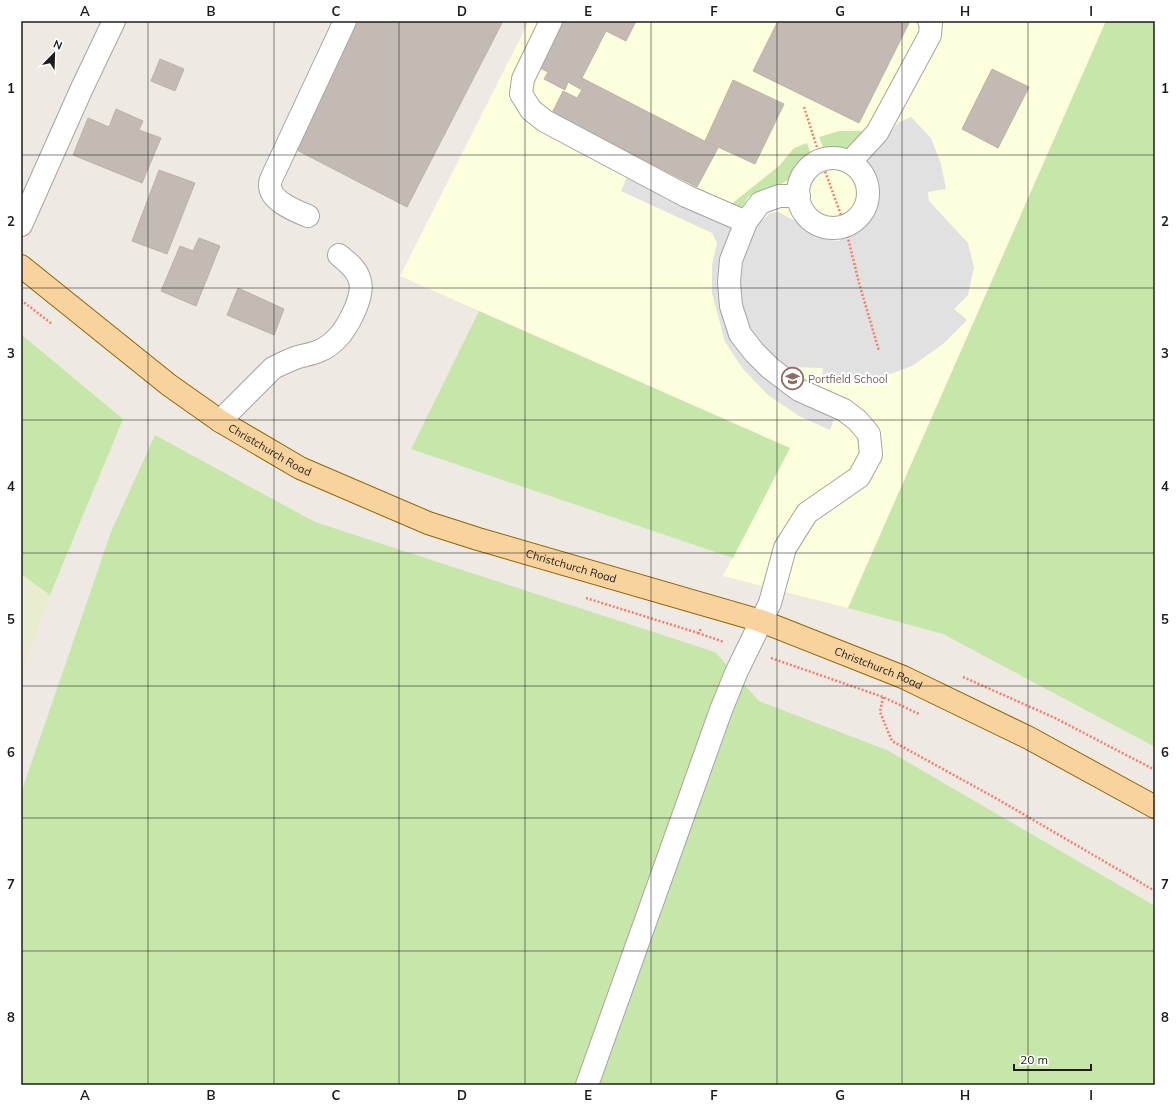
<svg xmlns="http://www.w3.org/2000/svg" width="1176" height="1106" font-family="Mulish,sans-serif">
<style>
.education{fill:#fdfedc}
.farmland{fill:#e9eccf}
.grass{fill:#c7e7aa}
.parking{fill:#e1e1e1}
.building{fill:#c2bab3;stroke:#bfb1a6}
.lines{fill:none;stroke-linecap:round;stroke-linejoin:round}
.minor-casing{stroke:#a4a4a4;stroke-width:24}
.major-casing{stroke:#906505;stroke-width:24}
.path{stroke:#f47d6d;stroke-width:2.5;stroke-dasharray:2 2;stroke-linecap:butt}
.minor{stroke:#fff;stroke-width:22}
.major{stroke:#f8d39e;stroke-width:22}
.grid{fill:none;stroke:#1d1d1d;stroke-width:1;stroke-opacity:0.55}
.labels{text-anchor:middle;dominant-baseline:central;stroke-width:4;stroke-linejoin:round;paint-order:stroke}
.education-label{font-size:11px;fill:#785e54;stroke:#fff;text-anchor:start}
.street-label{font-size:11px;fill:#1d1d1d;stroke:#fff}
.neatline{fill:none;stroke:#1d1d1d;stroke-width:1.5}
.grid-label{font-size:13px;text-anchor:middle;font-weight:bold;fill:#1d1d1d}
</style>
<rect width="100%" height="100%" fill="#eeeae3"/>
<!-- education -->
<path class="education" d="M529,21H1106L848,608L723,576L790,448L400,276Z"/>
<!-- farmland -->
<path class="farmland" d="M21,574L50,595L21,674Z"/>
<!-- grass -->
<path class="grass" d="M1106,21H1155V747L943,634L848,608Z
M839,131H869L851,149L824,150L819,137Z
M807,143L812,157L796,170L788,180L781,184L764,189L748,197L740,211L730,205L779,166L794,148Z
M479,311L790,448L733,558L411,449Z
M21,334L123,419L50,595L21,574Z
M155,435L315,522L715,652L759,701L887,750L1155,906V1085H21V793L111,532Z"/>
<!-- parking -->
<path class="parking" d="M911,117L931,138L941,164L946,189L928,192L929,201L968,243L974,267L968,295L954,309L967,320L943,344L912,366L880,378L857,382H822L823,368L786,367L835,416L830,430L799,416L768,395L743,369L725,342L712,293V265L717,243L712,233L621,191L629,172L760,222L770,213L779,212L795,221L815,237L839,241L865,225L877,204V184L864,165L870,156L899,122Z"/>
<!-- building -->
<path class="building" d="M355,21H503L407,207L289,146Z
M559,21H636L626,41L606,31L582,78L718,148L697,187L552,113L563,91L577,98L582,90L568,82L565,90L544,79L548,72L536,66Z
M778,21H905L909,23L859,123L753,71Z
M160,59L184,69L175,91L151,81Z
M992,69L1029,87L998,148L962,129Z
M733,80L784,104L755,164L705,141Z
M116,109L143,121L139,130L161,138L142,183L73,155L88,118L109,127Z
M159,170L195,183L167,254L132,241Z
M199,238L220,246L196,306L161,291L180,246L193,251Z
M238,288L284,309L274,335L227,315Z"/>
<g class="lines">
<defs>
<path id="minor" d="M551,21L523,79L521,94L531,110L545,121L686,196L746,222
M798 193a35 35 0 1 1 70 0a35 35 0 1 1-70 0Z
M850,162L877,133L930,35L931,23L929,21
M308,216C296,211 269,201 270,184C270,181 272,177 273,175L345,21
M21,225L82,88L114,21
M220,421L273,368C281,364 289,360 298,357C305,355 312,354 319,351C327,348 335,341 341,334C350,322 366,293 359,278C356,268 346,261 339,255
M587,1085L721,710L736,673L770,603L785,548L807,513L859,477L871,455L869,434L857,420L844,410L799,390L770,368L754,352L740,334L731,306L729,282L731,260L746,222L760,203L779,196H799"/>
<g id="major">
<path id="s1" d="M21,266L169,385L220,421L300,468L428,523L478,539L761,621L903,677L1029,738L1155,807"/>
</g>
</defs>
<!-- minor casing -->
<use href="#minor" class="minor-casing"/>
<!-- major casing -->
<use href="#major" class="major-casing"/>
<!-- path -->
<path class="path" d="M804,107L821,160L845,226L859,283L879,351
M21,300L52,324
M586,598L698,633L701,629
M698,633L724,642
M771,658L883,697L919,714
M963,677L1055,718L1155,770
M883,697L880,712L892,741L999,800L1155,891"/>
<!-- minor -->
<use href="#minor" class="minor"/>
<!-- major -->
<use href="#major" class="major"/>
</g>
<!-- grid -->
<path class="grid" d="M148,21V1085M274,21V1085M399,21V1085M525,21V1085M651,21V1085M777,21V1085M902,21V1085M1028,21V1085M21,155H1155M21,288H1155M21,420H1155M21,553H1155M21,686H1155M21,818H1155M21,951H1155"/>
<!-- icons -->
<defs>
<symbol id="school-ring" viewBox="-11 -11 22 22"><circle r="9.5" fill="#fff" stroke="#8d6e63" stroke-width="1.5"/><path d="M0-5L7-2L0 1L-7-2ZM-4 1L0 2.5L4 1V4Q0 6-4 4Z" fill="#8d6e63"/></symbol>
</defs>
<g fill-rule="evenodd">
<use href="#school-ring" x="780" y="366" width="25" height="25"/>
</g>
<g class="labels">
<!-- education labels -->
<g class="education-label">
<text x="808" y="379">Portfield School</text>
</g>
<!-- street labels -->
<g class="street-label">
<text stroke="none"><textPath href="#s1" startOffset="310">Christchurch Road</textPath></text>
<text stroke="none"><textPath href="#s1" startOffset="634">Christchurch Road</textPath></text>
<text stroke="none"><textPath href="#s1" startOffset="958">Christchurch Road</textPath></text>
</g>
</g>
<!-- border -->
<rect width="1176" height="1106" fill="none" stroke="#ffffff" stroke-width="44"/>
<!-- north arrow -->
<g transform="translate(54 54) rotate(23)" stroke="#ffffff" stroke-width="3" paint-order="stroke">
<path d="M0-3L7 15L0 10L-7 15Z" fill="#1d1d1d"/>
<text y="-6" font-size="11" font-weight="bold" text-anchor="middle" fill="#1d1d1d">N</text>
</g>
<!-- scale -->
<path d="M1014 1064v6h77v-6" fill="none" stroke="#1d1d1d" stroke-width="2"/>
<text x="1020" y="1064" font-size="12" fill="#1d1d1d" stroke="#ffffff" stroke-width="3" paint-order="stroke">20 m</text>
<rect x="22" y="22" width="1132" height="1062" class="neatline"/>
<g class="grid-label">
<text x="85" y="16">A</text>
<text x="211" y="16">B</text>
<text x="336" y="16">C</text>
<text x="462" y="16">D</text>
<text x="588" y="16">E</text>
<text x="714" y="16">F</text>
<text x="840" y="16">G</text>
<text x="965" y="16">H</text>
<text x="1091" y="16">I</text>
<text x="11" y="93">1</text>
<text x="1165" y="93">1</text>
<text x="11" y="226">2</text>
<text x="1165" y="226">2</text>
<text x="11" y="358">3</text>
<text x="1165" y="358">3</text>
<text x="11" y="491">4</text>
<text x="1165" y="491">4</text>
<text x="11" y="624">5</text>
<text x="1165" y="624">5</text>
<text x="11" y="757">6</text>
<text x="1165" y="757">6</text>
<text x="11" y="889">7</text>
<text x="1165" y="889">7</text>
<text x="11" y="1022">8</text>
<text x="1165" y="1022">8</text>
<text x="85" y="1100">A</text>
<text x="211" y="1100">B</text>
<text x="336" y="1100">C</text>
<text x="462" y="1100">D</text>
<text x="588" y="1100">E</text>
<text x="714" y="1100">F</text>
<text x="840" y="1100">G</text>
<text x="965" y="1100">H</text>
<text x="1091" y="1100">I</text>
</g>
</svg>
